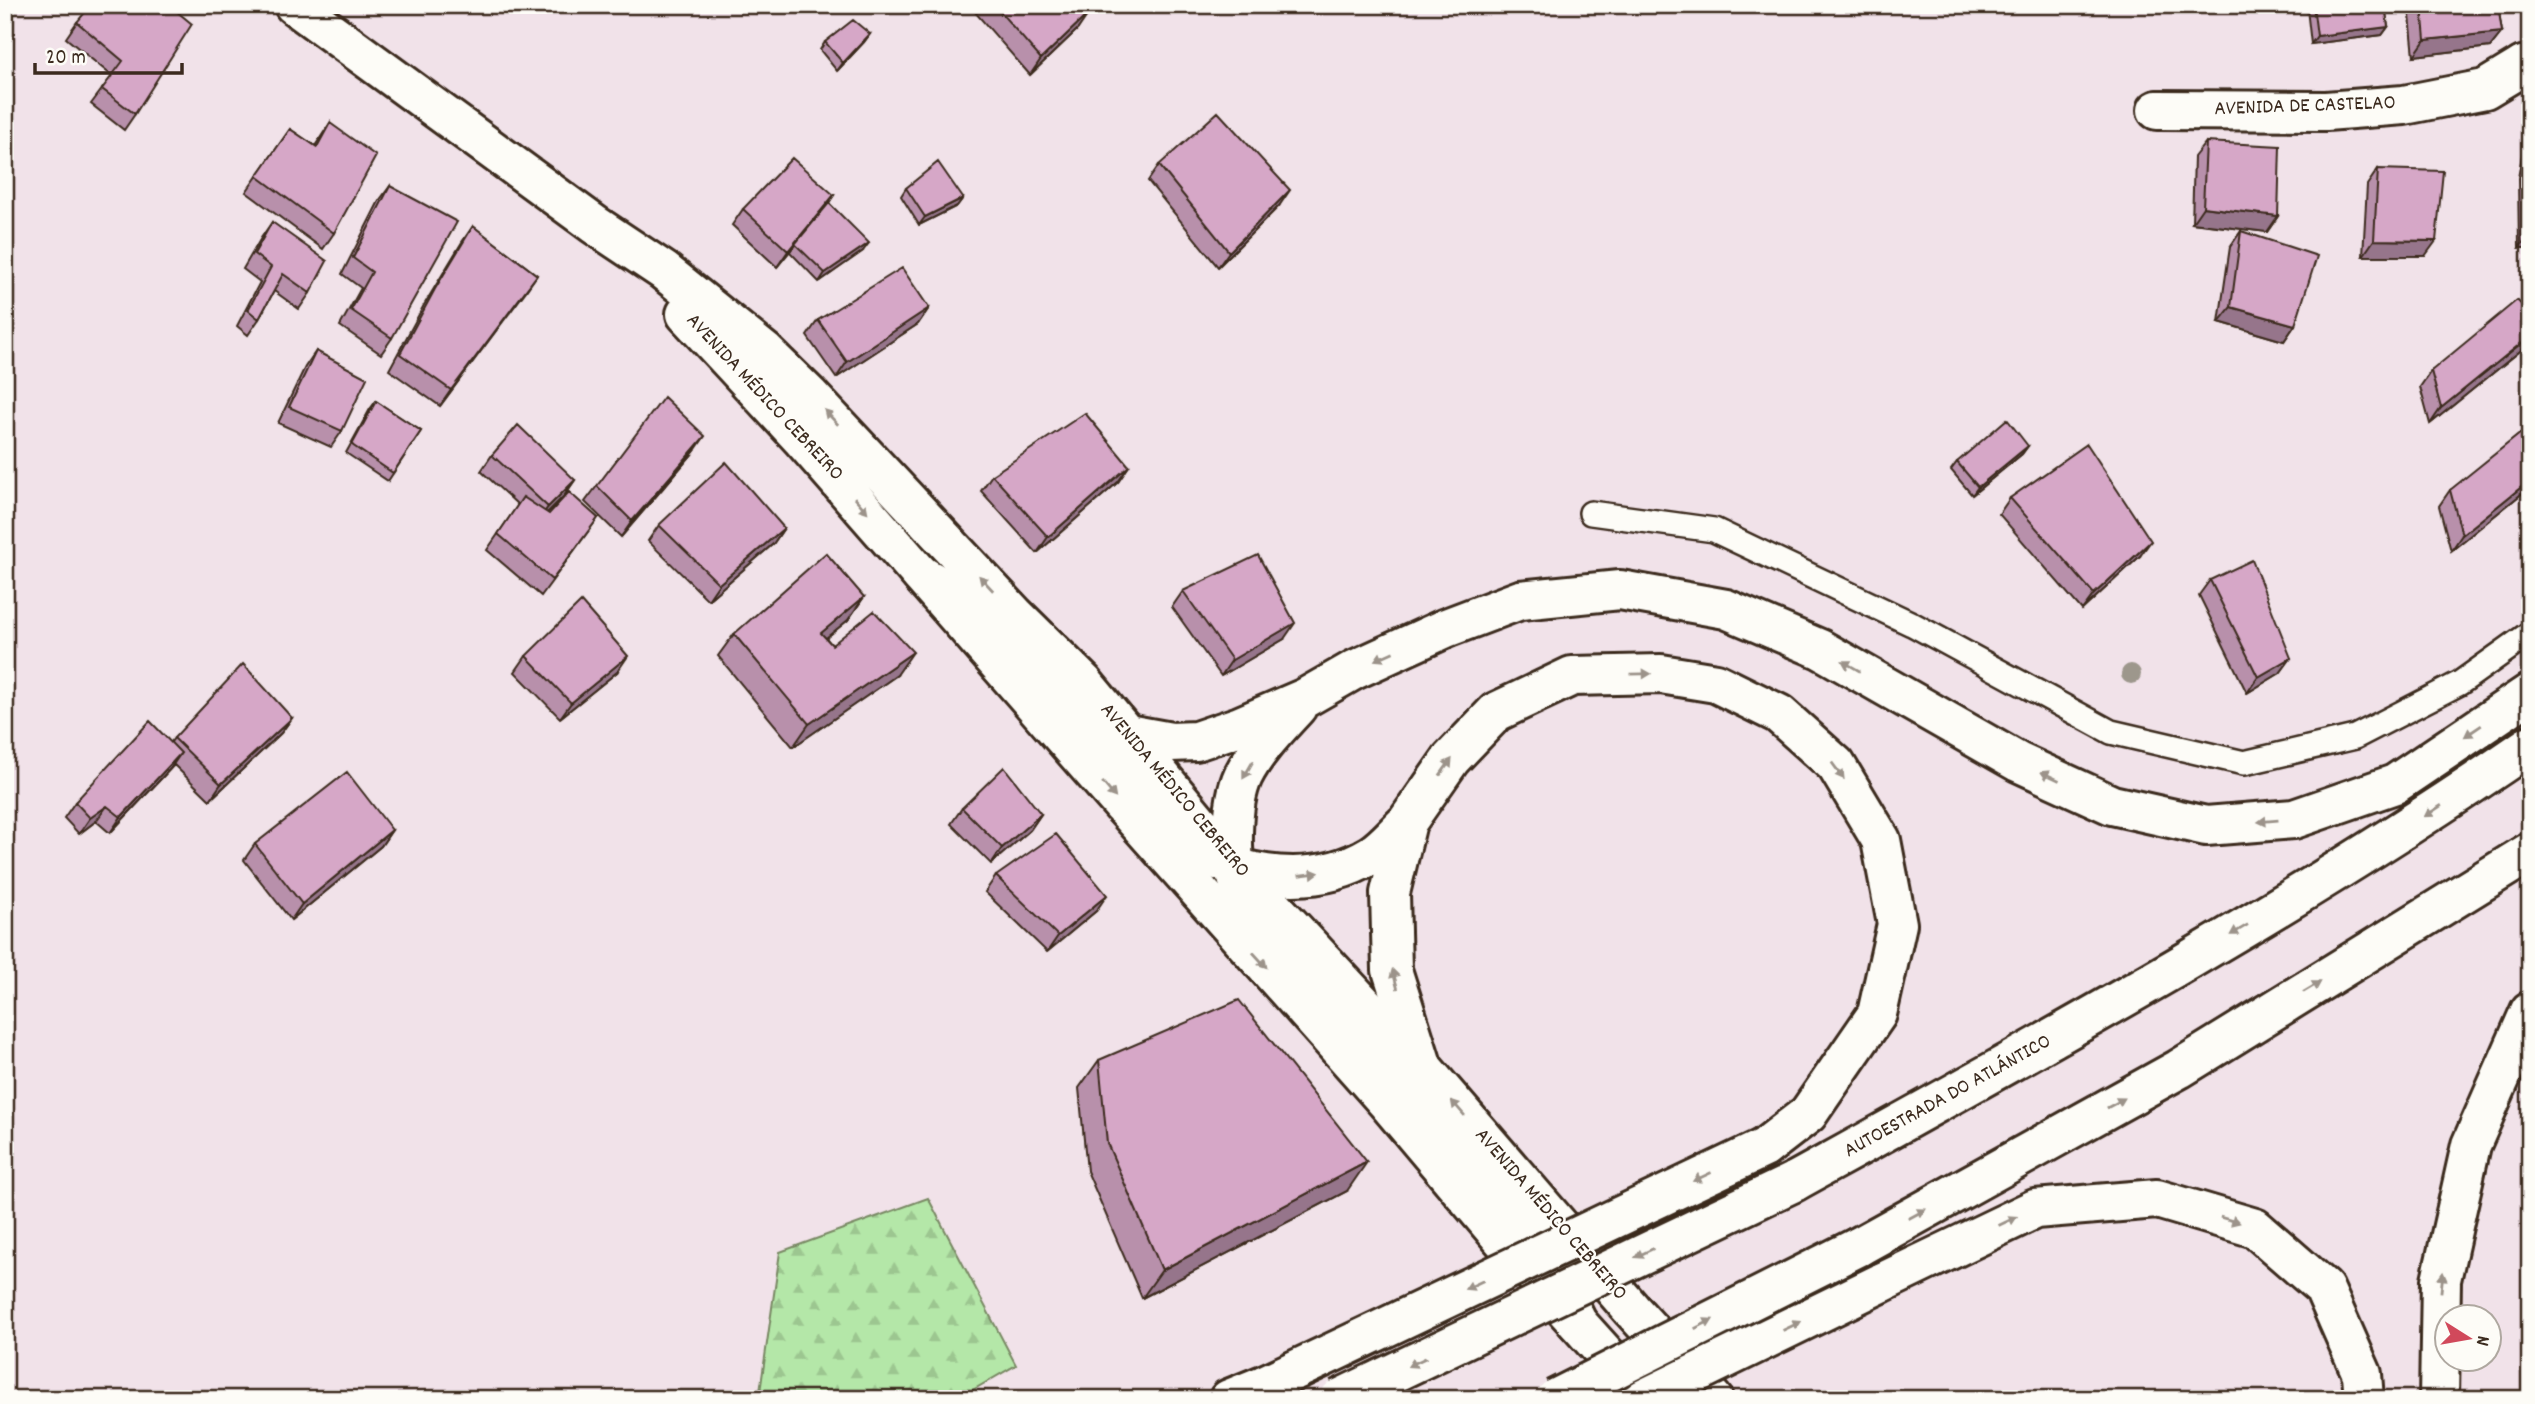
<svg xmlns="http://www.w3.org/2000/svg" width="2535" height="1404" font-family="Dekko,sans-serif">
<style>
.forest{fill:url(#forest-firs);stroke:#788863;stroke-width:2}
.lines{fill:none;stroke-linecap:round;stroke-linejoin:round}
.lane-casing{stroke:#3b2a1e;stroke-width:28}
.street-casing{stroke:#3b2a1e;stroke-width:44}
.secondary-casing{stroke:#3b2a1e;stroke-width:44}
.highway-casing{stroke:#3b2a1e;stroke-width:44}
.lane{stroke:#fdfcf7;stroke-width:23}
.street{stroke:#fdfcf7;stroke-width:38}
.secondary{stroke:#fdfcf7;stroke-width:38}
.highway{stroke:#fdfcf7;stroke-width:38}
.highway-bridge-casing{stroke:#3b2a1e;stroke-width:44;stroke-linecap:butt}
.highway-bridge{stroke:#fdfcf7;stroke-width:38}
.tree{fill:#9d978c}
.wall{fill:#b890ab;stroke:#3b2a1e;stroke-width:2}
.shaded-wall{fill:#96758b;stroke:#3b2a1e;stroke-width:2}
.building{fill:#d6a7c7;stroke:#3b2a1e;stroke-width:2}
.oneway{fill:#9c938a}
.labels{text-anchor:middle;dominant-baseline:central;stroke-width:5;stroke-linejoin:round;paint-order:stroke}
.street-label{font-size:21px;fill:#3b2a1e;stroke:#fdfcf7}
</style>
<defs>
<pattern id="forest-firs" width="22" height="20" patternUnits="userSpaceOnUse" patternTransform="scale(1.75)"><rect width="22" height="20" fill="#b4e7a8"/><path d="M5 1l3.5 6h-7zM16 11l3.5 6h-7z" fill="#9cc690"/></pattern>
</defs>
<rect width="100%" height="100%" fill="#f1e2e9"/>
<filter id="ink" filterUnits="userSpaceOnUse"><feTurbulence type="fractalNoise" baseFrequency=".0143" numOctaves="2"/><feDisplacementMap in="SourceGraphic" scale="14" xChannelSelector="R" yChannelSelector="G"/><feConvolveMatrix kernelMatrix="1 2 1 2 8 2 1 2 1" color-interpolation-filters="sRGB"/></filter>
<g filter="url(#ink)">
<!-- forest -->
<path class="forest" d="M928,1198L1016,1365L957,1399H759L780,1252Z"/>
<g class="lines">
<defs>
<path id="lane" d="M1591,513L1714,530L1912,624L2111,732L2244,763L2355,737L2460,683L2530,633"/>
<path id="street" d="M2157,110L2326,111L2404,105L2485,89L2523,66"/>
<path id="secondary" d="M294,5L595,225L664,271L765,352L809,395L1015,615L1084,683L1236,867L1423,1068L1632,1310L1713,1399
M2523,66H2530
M686,314L801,438L1123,806L1386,1101L1509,1247L1639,1391"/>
<path id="highway" d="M921,575L962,598L985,617L1050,685L1191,844C1240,880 1317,888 1371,855C1384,847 1396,832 1407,822
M1297,707C1278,728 1256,750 1243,776C1231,802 1229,863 1241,889C1244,897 1250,905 1255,912L1413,1103L1509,1210L1552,1268L1577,1322
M1127,734L1171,742L1196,741L1240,726L1305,698L1354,670L1446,628L1520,600L1620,590L1726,609L1820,649L2018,762L2112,805L2206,826L2294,819L2395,784L2530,693
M1423,1068L1392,970L1390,893L1407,822L1451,759L1496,712L1572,676L1661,674L1716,683L1779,714L1836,765L1881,840L1897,924L1877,1014L1808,1114L1764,1148
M1794,1182C2044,1044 2295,907 2530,745
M1858,1247L2179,1069L2530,852
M1881,1283L2035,1209L2157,1199L2255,1228L2324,1288L2362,1374L2364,1399
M1229,1399L1266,1384
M2439,1399L2441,1280L2471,1145L2530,1011"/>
</defs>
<!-- lane casing -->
<use href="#lane" class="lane-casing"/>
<!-- street casing -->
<use href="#street" class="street-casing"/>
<!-- secondary casing -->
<use href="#secondary" class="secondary-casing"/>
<!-- highway casing -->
<use href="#highway" class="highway-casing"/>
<!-- lane -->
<use href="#lane" class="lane"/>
<!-- street -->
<use href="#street" class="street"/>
<!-- secondary -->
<use href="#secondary" class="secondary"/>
<!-- highway -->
<use href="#highway" class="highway"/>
<defs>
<path id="highway-bridge" d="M1266,1384L1764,1148
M1339,1399L1794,1182
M1555,1399L1858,1247
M1643,1399L1881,1283"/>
</defs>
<!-- highway-bridge casing -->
<use href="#highway-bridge" class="highway-bridge-casing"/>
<!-- highway-bridge -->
<use href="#highway-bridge" class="highway-bridge"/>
</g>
<!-- trees -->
<circle class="tree" cx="2131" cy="674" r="10"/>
<!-- wall -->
<path class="wall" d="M169,5L135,114L124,130L91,104L112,76L66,38L77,22Z
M978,5H1082L1078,29L1030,75L974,11Z
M2309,5H2385L2388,27L2382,35L2311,44L2307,9Z
M2409,5H2498L2502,32L2490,47L2414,56Z
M870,34L864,42L837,71L820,50L825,42Z
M330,123L334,233L323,249L246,192L290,129L315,146Z
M2530,136V267H2527V248H2519L2518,178L2524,144Z
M2206,142L2278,216L2267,232L2192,223L2194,157Z
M1159,165L1279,206L1218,267L1148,181Z
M2378,169L2425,256H2363L2367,185Z
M390,186L392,338L381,354L340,326L361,288L342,274L379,201Z
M906,188L963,198L957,206L919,225L901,196Z
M834,195L829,203L863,251L819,282L790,252L791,249L777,267L732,225L743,209Z
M272,222L310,293L299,309L274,291L259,319L248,335L237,326L260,282L243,269L261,238Z
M473,226L537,275L440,406L389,370L424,305L462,242Z
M2241,231L2295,325L2284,341L2219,322L2230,247Z
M929,308L918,324L836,378L807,336L818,320Z
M2530,314V343L2430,424L2420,387L2431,371Z
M316,351L342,431L331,447L278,423L305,367Z
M376,401L421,431L388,481L346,453L370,409Z
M2530,444V487L2451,551L2439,506L2450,490Z
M2028,446L2022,454L1972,495L1951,470L1957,462Z
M694,452L621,537L585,502L597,486Z
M492,455L575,480L564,496L547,513L549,514L598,518L541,596L487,550L518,505L481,471Z
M1129,466L1118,482L1037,553L981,491L992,475Z
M2010,498L2140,556L2082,610L1999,514Z
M659,525L784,528L773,544L708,600L648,541Z
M2210,580L2291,658L2280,673L2247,693L2199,595Z
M1183,591L1284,639L1221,676L1172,607Z
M864,597L848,620L826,638L832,645L897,675L793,747L718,656L734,634Z
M526,656L617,672L560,718L515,672Z
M292,718L281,733L210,800L174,765L110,833L96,821L79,834L64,818L75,802L171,742L174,738Z
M962,808L1041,814L1030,830L991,864L951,824Z
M392,830L381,846L291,920L244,860L255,844Z
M996,876L1096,911L1047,952L985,892Z
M1099,1060L1347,1191L1142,1298L1087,1171L1079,1088Z"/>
<!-- shaded-wall -->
<path class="shaded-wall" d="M1089,13L1078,29L1030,75L1041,59Z
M2388,27L2382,35L2311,44L2317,36Z
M2502,32L2490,47L2414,56L2425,40Z
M870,34L864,42L837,71L843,63Z
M1290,190L1279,206L1218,267L1229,252Z
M834,195L823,211L777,267L788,251Z
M963,198L957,206L919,225L925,217Z
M2203,207L2278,216L2267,232L2192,223Z
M2530,233V244L2527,248H2519Z
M2374,240L2436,241L2425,256H2363Z
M869,243L863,251L819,282L825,273Z
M537,275L526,291L440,406L451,390Z
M2231,307L2295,325L2284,341L2219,322Z
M929,308L918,324L836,378L847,362Z
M2530,336V343L2430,424L2441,408Z
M705,436L694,452L621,537L632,521Z
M2028,446L2022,454L1972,495L1978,487Z
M1129,466L1118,482L1037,553L1048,537Z
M575,480L564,496L537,523L548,507Z
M2530,480V487L2451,551L2462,535Z
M784,528L773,544L708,600L719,584Z
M2151,541L2140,556L2082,610L2094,594Z
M864,597L848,620L805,655L821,633Z
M1295,623L1284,639L1221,676L1232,660Z
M913,652L897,675L793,747L809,724Z
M628,656L617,672L560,718L571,703Z
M2291,658L2280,673L2247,693L2258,677Z
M292,718L281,733L210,800L221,784Z
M181,753L170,769L110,833L121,817Z
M107,806L96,821L79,834L90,818Z
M1041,814L1030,830L991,864L1002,848Z
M392,830L381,846L291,920L302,904Z
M1107,895L1096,911L1047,952L1058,936Z
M1367,1162L1347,1191L1142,1298L1162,1270Z"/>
<!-- building -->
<path class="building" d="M91,5H169L192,24L135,114L102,89L123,61L77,22Z
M994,5H1082L1089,13L1041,59Z
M2313,5H2385L2388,27L2317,36Z
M2422,5H2498L2502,32L2425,40Z
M853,20L870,34L843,63L825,42Z
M1218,112L1290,190L1229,252L1159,165Z
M330,123L376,156L334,233L257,176L290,129L317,147Z
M2530,136V162L2524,170Z
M2206,142L2280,146L2278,216L2203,207Z
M792,158L834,195L788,251L743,209Z
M938,162L963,198L925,217L906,188Z
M2378,169L2443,171L2436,241L2374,240Z
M390,186L457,222L392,338L351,310L372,272L353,258Z
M829,203L869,243L825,273L795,244Z
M272,222L327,261L310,293L283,274L259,319L248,310L271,267L254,254Z
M473,226L537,275L451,390L400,354L435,289Z
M2241,231L2317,256L2295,325L2231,307Z
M902,268L929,308L847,362L818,320Z
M2517,300L2530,314V336L2441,408L2431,371Z
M316,351L367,378L342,431L289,407Z
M664,397L705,436L632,521L597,486Z
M376,401L421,431L393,473L352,445Z
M1085,413L1129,466L1048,537L992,475Z
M2007,419L2028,446L1978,487L1957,462Z
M518,425L575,480L548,507L492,455Z
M2521,433L2530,444V480L2462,535L2450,490Z
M2087,444L2151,541L2094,594L2010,498Z
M726,462L784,528L719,584L659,525Z
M569,492L598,518L552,580L498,534L523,497L549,514Z
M826,553L864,597L821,633L832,645L874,611L913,652L809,724L734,634Z
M1258,555L1295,623L1232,660L1183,591Z
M2252,560L2291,658L2258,677L2210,580Z
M581,602L628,656L571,703L526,656Z
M243,664L292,718L221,784L174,738Z
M150,721L181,753L121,817L107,806L90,818L75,802Z
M1004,767L1041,814L1002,848L962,808Z
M347,772L392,830L302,904L255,844Z
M1056,834L1107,895L1058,936L996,876Z
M1239,1000L1367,1162L1162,1270L1107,1143L1099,1060Z"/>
<!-- one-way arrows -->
<defs><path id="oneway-solid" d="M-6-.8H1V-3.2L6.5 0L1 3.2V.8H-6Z" transform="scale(1.75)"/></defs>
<g class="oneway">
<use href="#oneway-solid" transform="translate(831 417) rotate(-133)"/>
<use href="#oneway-solid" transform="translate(861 505) rotate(49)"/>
<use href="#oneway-solid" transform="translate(986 583) rotate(-133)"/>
<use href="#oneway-solid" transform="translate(1384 656) rotate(156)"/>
<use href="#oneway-solid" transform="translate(1851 666) rotate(-150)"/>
<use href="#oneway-solid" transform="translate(1641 674) rotate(-1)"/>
<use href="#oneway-solid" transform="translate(2473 731) rotate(146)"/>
<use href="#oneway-solid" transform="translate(1446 767) rotate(-54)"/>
<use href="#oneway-solid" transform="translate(1248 770) rotate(120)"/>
<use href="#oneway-solid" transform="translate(1838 771) rotate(54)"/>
<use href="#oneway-solid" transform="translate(2050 776) rotate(-155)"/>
<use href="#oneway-solid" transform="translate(1109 790) rotate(50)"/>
<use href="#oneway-solid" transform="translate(2433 811) rotate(147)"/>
<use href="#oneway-solid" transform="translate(2268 821) rotate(175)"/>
<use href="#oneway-solid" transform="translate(1309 874) rotate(-7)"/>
<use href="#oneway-solid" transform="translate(2239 930) rotate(149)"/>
<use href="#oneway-solid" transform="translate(1260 960) rotate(48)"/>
<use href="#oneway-solid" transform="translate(1395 979) rotate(-105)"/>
<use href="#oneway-solid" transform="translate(2312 987) rotate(-31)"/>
<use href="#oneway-solid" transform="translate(2116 1103) rotate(-29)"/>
<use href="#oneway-solid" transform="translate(1458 1108) rotate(-131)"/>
<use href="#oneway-solid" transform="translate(1702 1177) rotate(155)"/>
<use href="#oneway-solid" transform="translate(1917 1214) rotate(-29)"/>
<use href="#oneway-solid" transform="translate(2230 1220) rotate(16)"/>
<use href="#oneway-solid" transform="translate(2008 1221) rotate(-26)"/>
<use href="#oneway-solid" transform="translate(1644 1253) rotate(154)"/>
<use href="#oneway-solid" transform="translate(2442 1282) rotate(-84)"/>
<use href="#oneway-solid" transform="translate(1474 1285) rotate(155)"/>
<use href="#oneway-solid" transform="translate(1704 1324) rotate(-27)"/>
<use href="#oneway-solid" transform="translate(1792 1326) rotate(-26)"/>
<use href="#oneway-solid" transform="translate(1417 1362) rotate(154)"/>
</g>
</g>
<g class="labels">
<!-- street labels -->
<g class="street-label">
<text transform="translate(2305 107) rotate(-2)">AVENIDA DE CASTELAO</text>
<text transform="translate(764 398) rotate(47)">AVENIDA MÉDICO CEBREIRO</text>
<text transform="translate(1174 791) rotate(50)">AVENIDA MÉDICO CEBREIRO</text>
<text transform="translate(1948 1097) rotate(-29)">AUTOESTRADA DO ATLÁNTICO</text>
<text transform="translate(1550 1215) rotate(49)">AVENIDA MÉDICO CEBREIRO</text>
</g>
</g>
<!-- margin -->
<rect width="2535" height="1404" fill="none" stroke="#fdfcf7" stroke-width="28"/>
<rect x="14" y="14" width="2507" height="1376" fill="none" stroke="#3b2a1e" stroke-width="2.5" filter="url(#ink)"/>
<!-- north arrow -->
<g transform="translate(2468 1338) rotate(101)"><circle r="33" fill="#fdfcf7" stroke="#afa8a0" stroke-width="2"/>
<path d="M0-5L12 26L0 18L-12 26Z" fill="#d1495b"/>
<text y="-10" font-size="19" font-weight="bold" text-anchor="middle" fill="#3b2a1e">N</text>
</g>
<!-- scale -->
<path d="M35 63v10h147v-10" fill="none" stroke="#3b2a1e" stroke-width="3.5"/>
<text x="46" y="63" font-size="21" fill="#3b2a1e" stroke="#fdfcf7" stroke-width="5" paint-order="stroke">20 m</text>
</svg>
